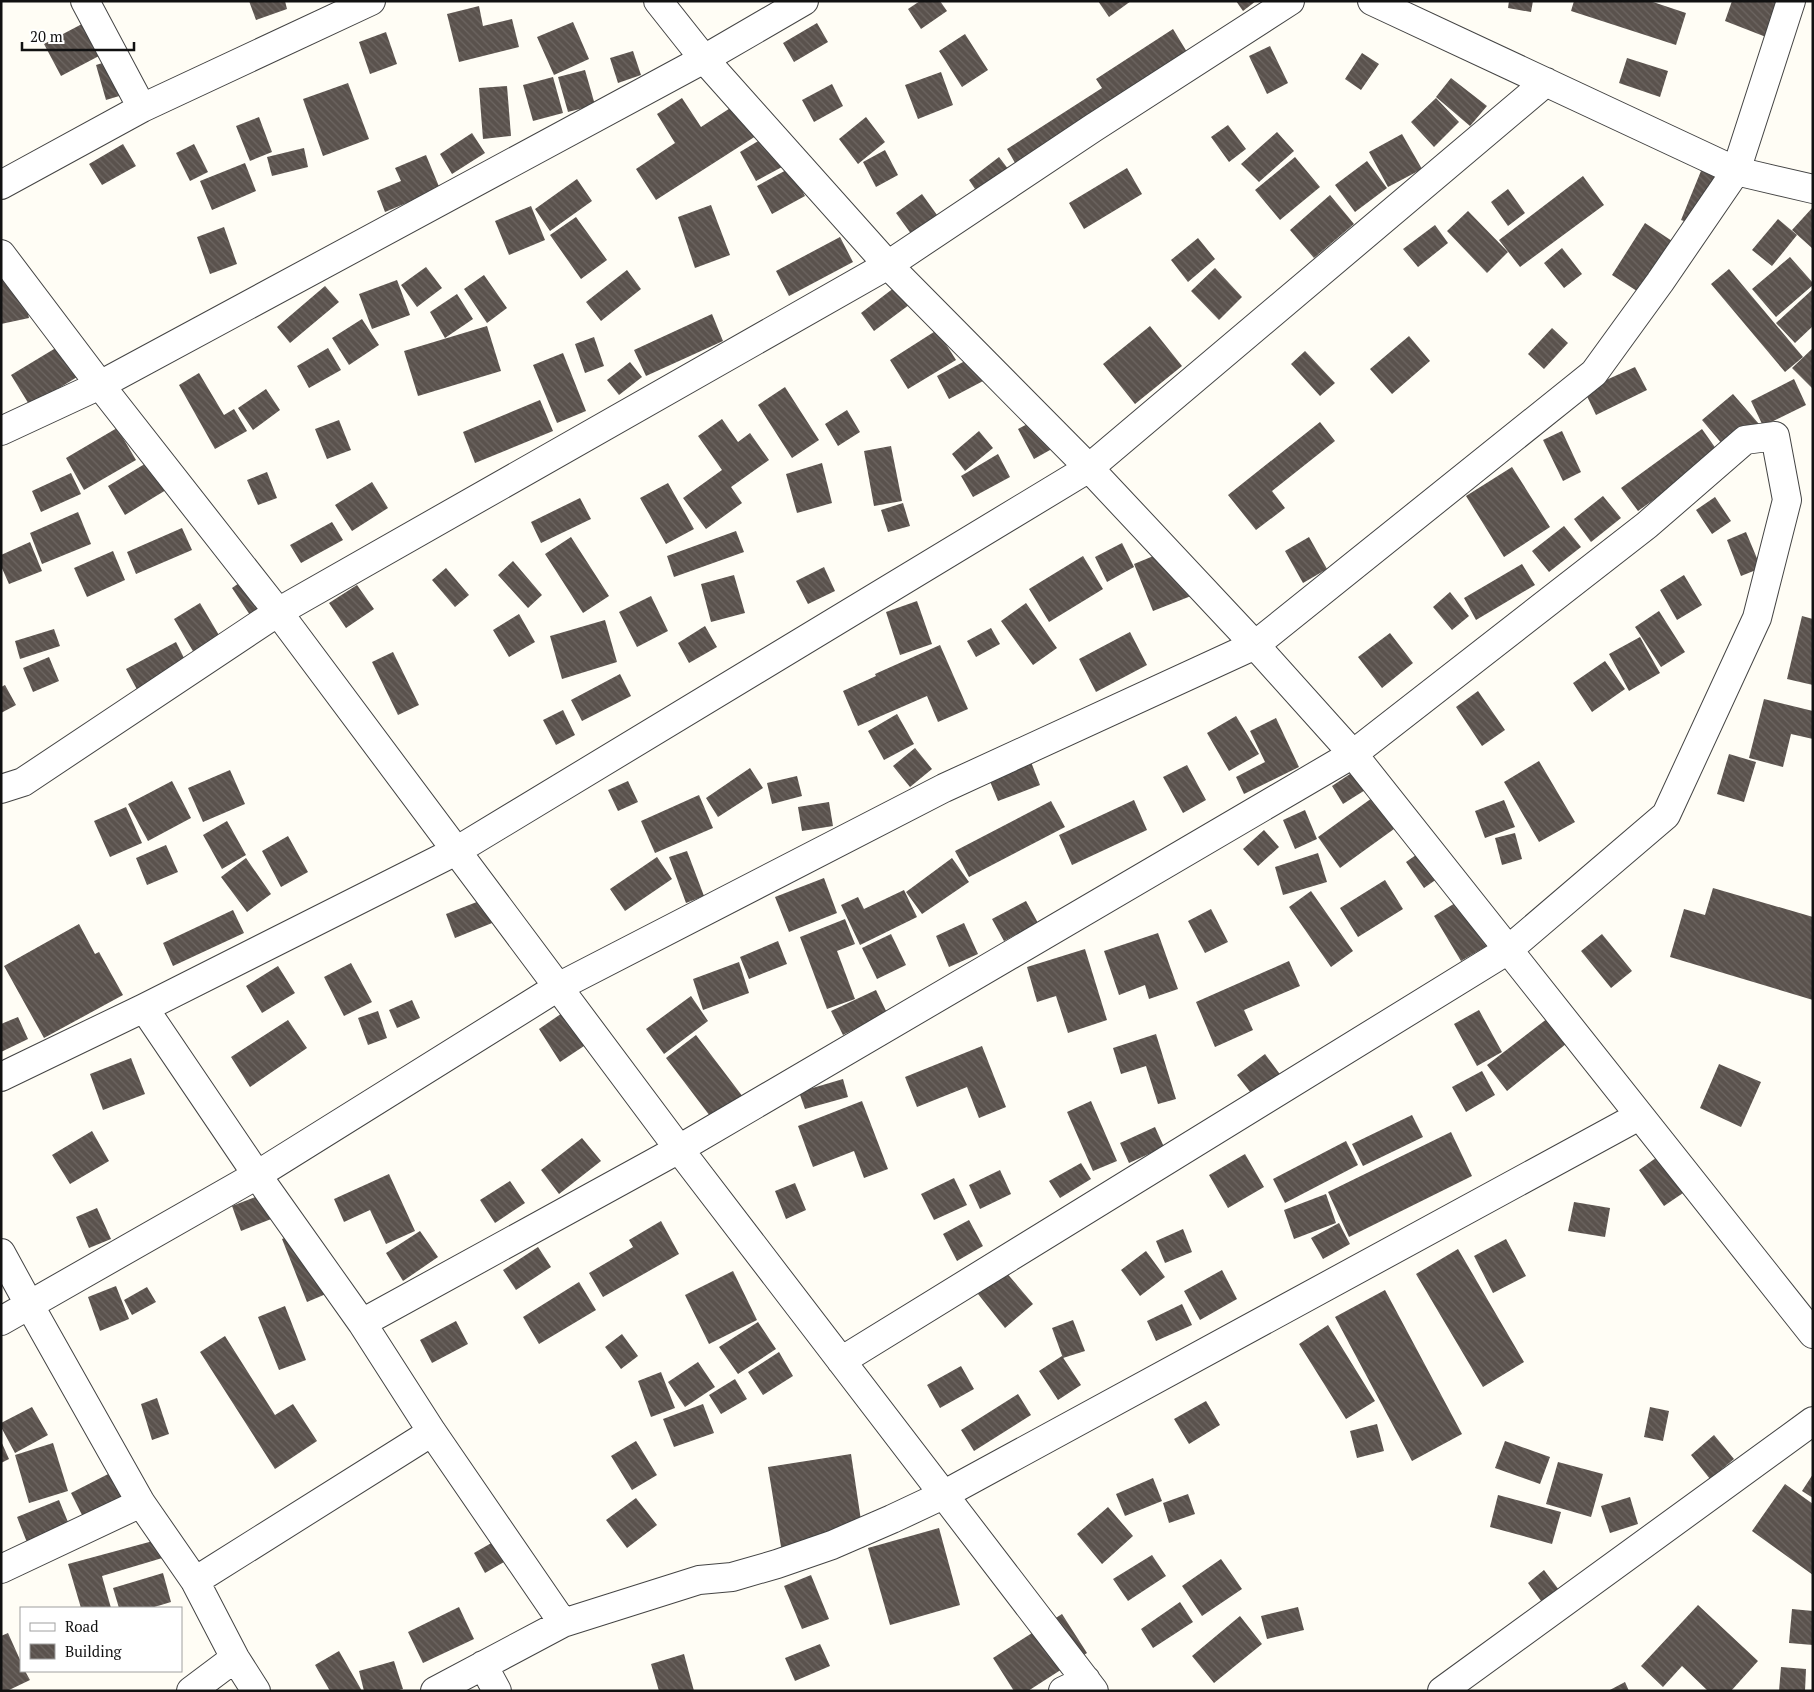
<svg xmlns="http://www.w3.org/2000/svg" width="1814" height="1692" font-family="'PT Serif',serif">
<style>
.building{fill:url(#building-back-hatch)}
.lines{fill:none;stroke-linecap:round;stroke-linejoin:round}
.street-casing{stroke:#444;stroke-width:30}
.street{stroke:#fff;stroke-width:28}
</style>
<defs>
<pattern id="building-back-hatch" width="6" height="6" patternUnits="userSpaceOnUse" patternTransform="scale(1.25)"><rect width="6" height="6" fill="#5a524d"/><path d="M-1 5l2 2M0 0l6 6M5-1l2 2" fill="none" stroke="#6d6662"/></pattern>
</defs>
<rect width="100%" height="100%" fill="#fffdf5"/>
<!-- building -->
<path class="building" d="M249,1H285L287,9L256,20Z
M920,1H940L947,11L921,29L908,9Z
M1098,1H1131L1109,17Z
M1236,1H1256L1243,11Z
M1509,1H1533L1531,12L1508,8Z
M1574,1H1650L1686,13L1676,45L1571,11Z
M1732,1H1779L1766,37L1725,21Z
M479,6L483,26L512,19L519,47L459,62L447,14Z
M99,15L116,47L61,76L44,44Z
M573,22L589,59L554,75L537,37Z
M817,23L828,42L794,62L783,43Z
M1173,29L1190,57L1018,168L1007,149L1102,88L1096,79Z
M386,32L397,64L370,74L359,42Z
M965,34L988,70L962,87L939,51Z
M1270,46L1288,83L1267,94L1249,56Z
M633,51L641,75L618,83L610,58Z
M1362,53L1379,64L1361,90L1345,79Z
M128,55L139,90L106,100L96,65Z
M1627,58L1668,71L1660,97L1619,83Z
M585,70L595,105L568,112L558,77Z
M941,72L953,105L918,119L905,85Z
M553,77L563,113L533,121L523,85Z
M1451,78L1487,106L1470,126L1436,97Z
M348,83L369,139L323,156L303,99Z
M832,84L843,106L814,122L802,100Z
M507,86L511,136L483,139L479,88Z
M682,98L701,127L738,103L759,134L656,200L636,169L675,143L657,114Z
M1436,98L1459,122L1434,147L1411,122Z
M259,117L272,152L250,161L236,126Z
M866,117L885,142L858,164L839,139Z
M1228,125L1246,149L1229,162L1211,137Z
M1277,132L1294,151L1259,182L1241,164Z
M472,133L485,153L452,174L440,154Z
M1402,134L1422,169L1388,187L1369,152Z
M765,137L782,167L756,181L740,152Z
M123,144L136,166L102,185L89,164Z
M194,144L208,172L190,181L176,153Z
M304,148L308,167L272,176L267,157Z
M885,150L898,175L876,187L863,162Z
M426,155L440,189L385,212L377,191L401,181L395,168Z
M999,157L1012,174L981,198L969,180Z
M1295,157L1320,187L1280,220L1255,190Z
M1367,161L1387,188L1355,212L1335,185Z
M245,163L256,191L212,210L200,181Z
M1703,166L1729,176L1708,230L1681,220Z
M790,168L805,196L772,214L757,186Z
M1127,168L1142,194L1084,229L1069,203Z
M1583,176L1604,205L1520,267L1499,240Z
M577,179L592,201L550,231L535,209Z
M1508,189L1525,213L1508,226L1491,202Z
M922,194L942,222L917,242L896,213Z
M1330,195L1354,224L1314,258L1290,230Z
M711,205L730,255L695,268L678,217Z
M531,206L545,240L509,255L495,221Z
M1813,207V249L1792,230Z
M1468,211L1508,252L1487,273L1447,231Z
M576,217L607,260L581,279L550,235Z
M1778,219L1797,235L1772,266L1752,250Z
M1645,223L1672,241L1640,293L1612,275Z
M1435,225L1448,243L1418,267L1403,249Z
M224,227L237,264L210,274L197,237Z
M840,237L853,262L789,296L776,271Z
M1198,238L1215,259L1188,282L1171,260Z
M1562,248L1582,274L1564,288L1544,263Z
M1790,257L1813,283V285L1776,317L1752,289Z
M426,267L442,288L417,307L401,285Z
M1215,268L1242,297L1219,320L1191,291Z
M1729,269L1803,357L1785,372L1711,284Z
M19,270L29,318L1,324V273Z
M627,270L641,289L601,321L586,302Z
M484,275L507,308L487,323L464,289Z
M397,280L410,315L372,329L359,294Z
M903,281L917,299L874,331L861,313Z
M325,286L339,302L290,343L277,327Z
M1813,289V326L1795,343L1776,323Z
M457,294L473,319L445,338L430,312Z
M712,314L723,341L646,376L634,350Z
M362,319L379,345L349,365L332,338Z
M487,326L501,371L418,396L404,351Z
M1150,326L1182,366L1135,404L1103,364Z
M1552,328L1568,343L1544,369L1528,354Z
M937,330L956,360L908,389L890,360Z
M1409,336L1430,361L1392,394L1370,369Z
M594,337L604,366L585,373L575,344Z
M64,343L82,374L30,406L11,375Z
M328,348L341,370L309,388L297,366Z
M989,348L1002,371L949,399L937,376Z
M1813,348V389L1792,368Z
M1305,351L1335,383L1320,396L1291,364Z
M563,353L586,411L557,423L533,365Z
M630,362L642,377L619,395L607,380Z
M1635,367L1647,390L1596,415L1584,390Z
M199,373L224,415L234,409L247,431L215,449L179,385Z
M1794,379L1806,405L1763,426L1751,401Z
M785,387L819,440L792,458L758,405Z
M266,389L280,410L253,430L238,408Z
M1733,394L1759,424L1728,451L1702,420Z
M540,400L553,431L475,463L463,432Z
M847,410L860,432L838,446L825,424Z
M1050,412L1066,441L1034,459L1018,429Z
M722,419L738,442L750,433L769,460L731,487L742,503L706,529L683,498L722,470L698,436Z
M339,420L351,450L327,459L315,429Z
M1320,422L1335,441L1272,491L1285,508L1256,530L1228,495Z
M117,428L136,460L84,490L66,458Z
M1702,429L1719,453L1638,511L1621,488Z
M979,431L993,448L965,471L952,454Z
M1562,431L1581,472L1563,481L1543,440Z
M891,446L902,501L874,506L864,451Z
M998,454L1010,477L973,497L961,476Z
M148,462L166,490L125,515L108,486Z
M822,463L832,503L797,513L786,474Z
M1512,467L1550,527L1504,557L1466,496Z
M267,472L277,498L258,505L247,480Z
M71,473L81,494L41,512L32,491Z
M372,482L388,508L352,531L335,505Z
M668,483L694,529L666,544L640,498Z
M1603,496L1621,518L1591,542L1574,519Z
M1715,497L1731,521L1712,534L1696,510Z
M580,498L591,519L541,543L531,522Z
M903,503L910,526L888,532L881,510Z
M78,512L91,544L42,564L30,533Z
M332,522L343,540L301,563L290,545Z
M1564,526L1581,547L1549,572L1532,551Z
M182,528L192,550L136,574L127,552Z
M736,531L744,552L674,577L667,556Z
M1746,532L1761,568L1741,576L1727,540Z
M571,537L609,596L583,613L545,554Z
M1309,537L1327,569L1303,583L1285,551Z
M30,542L42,571L9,584L1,566V555Z
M1122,543L1134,567L1107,582L1095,557Z
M1173,548L1191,596L1153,611L1134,564Z
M113,551L125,580L87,597L74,568Z
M1083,556L1103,589L1049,622L1029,589Z
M513,561L542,595L528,608L498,575Z
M1522,564L1535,585L1476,620L1464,598Z
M824,567L835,591L808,604L796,581Z
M446,568L469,595L455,607L432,580Z
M255,572L279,607L256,624L232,588Z
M734,575L745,613L711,622L701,584Z
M1684,575L1702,605L1677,620L1660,590Z
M357,585L374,609L346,628L329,603Z
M1450,592L1469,616L1452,630L1433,607Z
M651,596L668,631L637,647L619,612Z
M917,601L932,644L900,655L886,612Z
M200,603L223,642L197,658L174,619Z
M1026,603L1057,648L1033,665L1001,621Z
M1659,611L1685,652L1661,667L1635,627Z
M519,614L535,642L509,657L493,630Z
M1802,616L1813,619V685L1787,679Z
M605,620L617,662L562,679L550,636Z
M705,626L717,647L689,663L678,643Z
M991,628L1000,644L976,657L967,641Z
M54,629L60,646L20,659L15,641Z
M1130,632L1147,665L1096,692L1079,659Z
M1390,633L1413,663L1382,688L1358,657Z
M1640,637L1660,673L1629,691L1609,654Z
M176,642L189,668L140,695L126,669Z
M940,645L968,709L938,722L927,696L858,726L843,691L876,676L875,674Z
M393,652L419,705L398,715L372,662Z
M49,657L59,681L33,692L23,668Z
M1605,661L1625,689L1592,712L1573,683Z
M620,674L631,696L582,721L571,700Z
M5,685L16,705L1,713V687Z
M1478,691L1505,730L1482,746L1456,707Z
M1764,699L1813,711V739L1791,734L1783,767L1749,758Z
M563,710L575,735L556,745L543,720Z
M897,714L914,744L884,760L868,731Z
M1236,716L1259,754L1229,771L1207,733Z
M1276,718L1299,767L1244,794L1236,777L1265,762L1250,731Z
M915,748L932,769L910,787L893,766Z
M1729,754L1756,762L1744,802L1717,794Z
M1539,761L1575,822L1539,842L1504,782Z
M1031,762L1040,785L998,801L989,779Z
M1187,765L1206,800L1183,813L1163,777Z
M750,768L763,788L718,817L706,798Z
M1359,768L1370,787L1343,804L1332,786Z
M230,770L245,804L203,822L188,788Z
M797,776L802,796L772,804L767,783Z
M172,781L191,818L148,841L128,804Z
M628,781L638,802L618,811L608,790Z
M699,795L713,828L655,853L641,821Z
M1372,798L1394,829L1340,868L1318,837Z
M1134,800L1147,830L1072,865L1059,835Z
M1504,800L1515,827L1485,838L1475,811Z
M1051,801L1065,827L969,877L955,851Z
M829,802L833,826L802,831L798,807Z
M126,807L142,843L110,857L94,821Z
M1305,810L1317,839L1295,849L1283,820Z
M227,821L246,855L222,869L203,835Z
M1264,830L1279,847L1258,866L1243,849Z
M1515,833L1522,859L1502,865L1495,838Z
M288,836L308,872L281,887L262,851Z
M166,845L178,872L147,885L136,858Z
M1426,848L1444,874L1424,888L1406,862Z
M687,851L704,896L686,903L669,857Z
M1318,853L1327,882L1283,895L1275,867Z
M657,857L672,879L625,911L610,889Z
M246,858L271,894L247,912L221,877Z
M952,858L969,882L922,914L906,892Z
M824,878L837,913L789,932L775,897Z
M1385,880L1403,909L1358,937L1340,908Z
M1713,888L1813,917V1000L1670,957L1684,909L1705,915Z
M904,890L917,917L860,945L841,905L858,897L864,909Z
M1311,891L1353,951L1331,967L1289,907Z
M1465,897L1492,943L1461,961L1434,916Z
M487,898L497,921L455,938L446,914Z
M1026,901L1038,923L1004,941L992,919Z
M1211,909L1228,942L1205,953L1188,921Z
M233,910L244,933L173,966L163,943Z
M845,919L855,944L837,951L855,999L827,1009L800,937Z
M964,923L978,954L949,967L936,936Z
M79,924L95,954L99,952L123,995L44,1038L4,966Z
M1158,933L1178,989L1149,999L1145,985L1119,995L1104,951Z
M891,934L906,965L877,979L862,948Z
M1602,934L1632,971L1611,988L1581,951Z
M778,941L787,964L749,979L740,957Z
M1085,949L1107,1020L1068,1033L1056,996L1037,1002L1027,967Z
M1289,961L1300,986L1244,1010L1253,1030L1215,1047L1196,1002Z
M739,962L749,993L703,1010L693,979Z
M351,963L372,1002L344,1016L324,977Z
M278,966L295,993L262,1013L246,986Z
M876,990L887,1013L843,1035L831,1011Z
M691,996L708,1021L664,1054L646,1029Z
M412,1000L420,1018L397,1028L389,1010Z
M568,1009L590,1042L560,1062L539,1029Z
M1479,1010L1502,1052L1477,1066L1454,1024Z
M378,1011L387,1038L368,1045L358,1018Z
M1552,1015L1571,1040L1507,1091L1487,1065Z
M18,1017L28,1039L1,1052V1024Z
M288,1020L307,1048L250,1087L231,1057Z
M1156,1034L1176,1099L1158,1104L1146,1066L1121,1074L1113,1048Z
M696,1035L743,1097L713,1120L666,1058Z
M982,1046L1006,1107L979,1118L967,1087L917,1107L905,1077Z
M1265,1054L1282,1077L1254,1097L1237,1075Z
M131,1058L145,1094L103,1110L90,1074Z
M1719,1064L1761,1082L1741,1127L1700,1108Z
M1482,1071L1495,1095L1466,1112L1452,1087Z
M843,1079L848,1097L805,1109L799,1092Z
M862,1101L888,1169L864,1178L854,1151L813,1167L798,1126Z
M1091,1101L1117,1161L1093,1171L1067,1112Z
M1412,1115L1423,1137L1363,1166L1352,1144Z
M1155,1127L1164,1147L1129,1163L1120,1143Z
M92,1131L109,1161L70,1184L52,1155Z
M1451,1132L1472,1176L1349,1237L1328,1192Z
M582,1138L601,1161L559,1194L541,1170Z
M1346,1141L1358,1165L1285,1203L1273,1179Z
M1245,1154L1264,1187L1228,1208L1209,1175Z
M1660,1155L1686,1191L1664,1206L1639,1170Z
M1081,1163L1091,1179L1060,1198L1049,1181Z
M1000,1170L1011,1194L980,1209L969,1185Z
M389,1174L415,1231L386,1244L370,1210L344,1222L334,1199Z
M954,1178L967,1205L934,1220L921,1194Z
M510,1181L525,1203L495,1223L480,1200Z
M795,1183L806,1210L786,1219L775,1191Z
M274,1190L284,1214L241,1231L232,1206Z
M1326,1194L1336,1223L1294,1239L1284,1210Z
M1574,1202L1610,1208L1605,1237L1568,1231Z
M97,1208L111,1239L89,1248L76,1217Z
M969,1220L983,1246L957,1261L943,1234Z
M661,1221L679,1254L603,1297L589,1273L633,1247L629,1240Z
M1339,1223L1350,1244L1323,1259L1311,1238Z
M308,1228L333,1291L307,1302L282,1239Z
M1183,1229L1192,1252L1165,1263L1156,1241Z
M420,1231L438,1257L403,1281L386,1253Z
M1506,1239L1526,1276L1493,1293L1474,1256Z
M538,1247L551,1267L516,1290L503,1270Z
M1458,1249L1524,1362L1483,1387L1416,1274Z
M1146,1251L1165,1277L1140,1296L1121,1270Z
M1222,1270L1237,1299L1200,1320L1184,1291Z
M733,1271L757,1320L709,1344L685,1295Z
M1005,1271L1033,1304L1005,1328L978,1294Z
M579,1282L596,1310L539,1344L523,1317Z
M116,1286L129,1319L100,1331L88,1297Z
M147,1287L156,1302L132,1315L124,1300Z
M1385,1290L1462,1434L1412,1461L1335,1317Z
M1182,1304L1192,1325L1156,1341L1147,1321Z
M285,1306L306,1360L279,1370L258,1317Z
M1073,1320L1085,1351L1063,1358L1052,1328Z
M456,1321L468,1344L432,1363L420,1340Z
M758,1322L776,1349L738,1374L719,1347Z
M1328,1325L1375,1401L1346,1419L1299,1344Z
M622,1334L638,1356L621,1369L605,1347Z
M225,1336L275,1415L293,1404L317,1441L275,1469L200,1352Z
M779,1352L793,1376L763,1395L748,1372Z
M1062,1356L1081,1385L1058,1400L1039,1371Z
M698,1362L715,1387L685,1407L668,1382Z
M961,1366L974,1389L940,1408L927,1385Z
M661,1372L675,1408L651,1417L638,1381Z
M735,1379L747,1399L721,1414L709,1395Z
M1018,1394L1031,1415L974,1451L961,1430Z
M157,1398L169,1434L152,1440L141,1404Z
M1206,1401L1220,1425L1189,1444L1174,1419Z
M703,1404L714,1433L674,1447L663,1419Z
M32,1407L48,1435L15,1453L1,1427V1423Z
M1650,1407L1669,1411L1663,1441L1644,1437Z
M1377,1424L1384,1451L1357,1458L1350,1431Z
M1714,1435L1734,1459L1710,1479L1691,1455Z
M1,1441L9,1459L1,1463Z
M636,1441L657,1475L632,1490L611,1456Z
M1505,1441L1550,1457L1540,1484L1495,1468Z
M53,1443L68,1491L29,1503L15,1455Z
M851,1454L865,1547L783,1559L768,1467Z
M1558,1462L1603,1474L1591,1517L1546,1504Z
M120,1468L133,1493L84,1519L71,1493Z
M1813,1474V1498L1802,1491Z
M1153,1478L1162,1501L1125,1516L1116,1494Z
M1785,1484L1813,1504V1575L1752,1531Z
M1188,1494L1195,1514L1169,1523L1163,1503Z
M1498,1495L1561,1512L1552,1544L1490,1527Z
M1630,1497L1638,1524L1610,1533L1601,1506Z
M636,1498L657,1525L627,1548L606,1520Z
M59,1500L70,1527L28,1545L17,1517Z
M1108,1507L1133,1536L1102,1564L1077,1534Z
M939,1528L960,1605L890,1625L868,1548Z
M507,1534L518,1554L485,1573L474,1553Z
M164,1538L169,1556L102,1576L111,1608H81L68,1564Z
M1152,1555L1166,1576L1128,1601L1113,1579Z
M1221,1559L1242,1589L1202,1616L1182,1586Z
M1544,1570L1574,1610L1557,1623L1528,1583Z
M163,1573L171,1602L151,1608H119L113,1588Z
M811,1575L829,1619L802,1629L784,1586Z
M1180,1602L1193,1622L1153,1648L1141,1629Z
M1698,1605L1758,1661L1731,1691H1708L1682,1666L1663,1687L1641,1666Z
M459,1607L474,1639L423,1663L408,1632Z
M1298,1607L1304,1630L1267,1639L1261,1616Z
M1792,1609L1813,1611V1645L1789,1643Z
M1062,1614L1087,1653L1028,1691H1014L993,1658Z
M1240,1616L1262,1644L1214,1683L1192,1656Z
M8,1633L21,1662V1671H25L30,1680L7,1691H1V1636Z
M820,1644L830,1666L795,1681L785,1658Z
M339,1651L362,1691H330L315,1665Z
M684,1654L694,1691H659L651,1664Z
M394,1661L403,1689L395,1691H364L359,1671Z
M1781,1667L1806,1669L1805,1691H1779Z
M1625,1682L1629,1691H1608Z"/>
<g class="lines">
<defs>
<path id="street" d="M85,1L142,108
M658,1L704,59L888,265L1089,468L1255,645L1353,754L1813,1334
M1372,1L1736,171L1813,189
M1,185L142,108L371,1
M1,254L100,385L278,612L679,1149L1094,1691
M1,431L100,385L704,59L804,1
M1,789L23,782L278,612L888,265L1093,128L1290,1
M144,1008L257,1175L362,1323L432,1432L563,1623
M1,1077L144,1008L456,851L1089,468L1546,82
M1,1253L30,1306L141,1503L195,1581L235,1658L256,1691
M1,1321L257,1175L558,987L944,788L1255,645L1594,373L1660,282L1736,171L1791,1
M362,1323L679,1149L1353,754L1647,525L1745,440L1775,436L1787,500L1757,618L1666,815L1508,950L841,1361
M1,1569L141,1503
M195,1581L432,1432
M483,1665L497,1691
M191,1691L235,1658
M435,1691L563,1623L699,1580L732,1577L777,1564L832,1545L892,1519L943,1495L1639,1116
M1063,1691L1086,1680
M1442,1691L1813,1421"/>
</defs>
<!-- street casing -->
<use href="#street" class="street-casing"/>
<!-- street -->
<use href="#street" class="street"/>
</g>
<!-- border -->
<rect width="1814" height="1692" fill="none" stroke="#111111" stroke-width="5"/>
<!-- legend -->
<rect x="20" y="1607" width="162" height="65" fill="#ffffff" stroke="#a0a0a0"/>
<rect x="30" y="1623" width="25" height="8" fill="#ffffff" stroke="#a0a0a0"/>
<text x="65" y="1632" font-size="15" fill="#111111">Road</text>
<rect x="30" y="1644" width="25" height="15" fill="url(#building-back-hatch)" stroke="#a0a0a0"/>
<text x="65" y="1657" font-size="15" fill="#111111">Building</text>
<!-- scale -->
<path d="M22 42v8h112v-8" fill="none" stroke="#111111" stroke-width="2.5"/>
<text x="30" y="42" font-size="15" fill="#111111" stroke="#ffffff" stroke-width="4" paint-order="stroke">20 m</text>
</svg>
